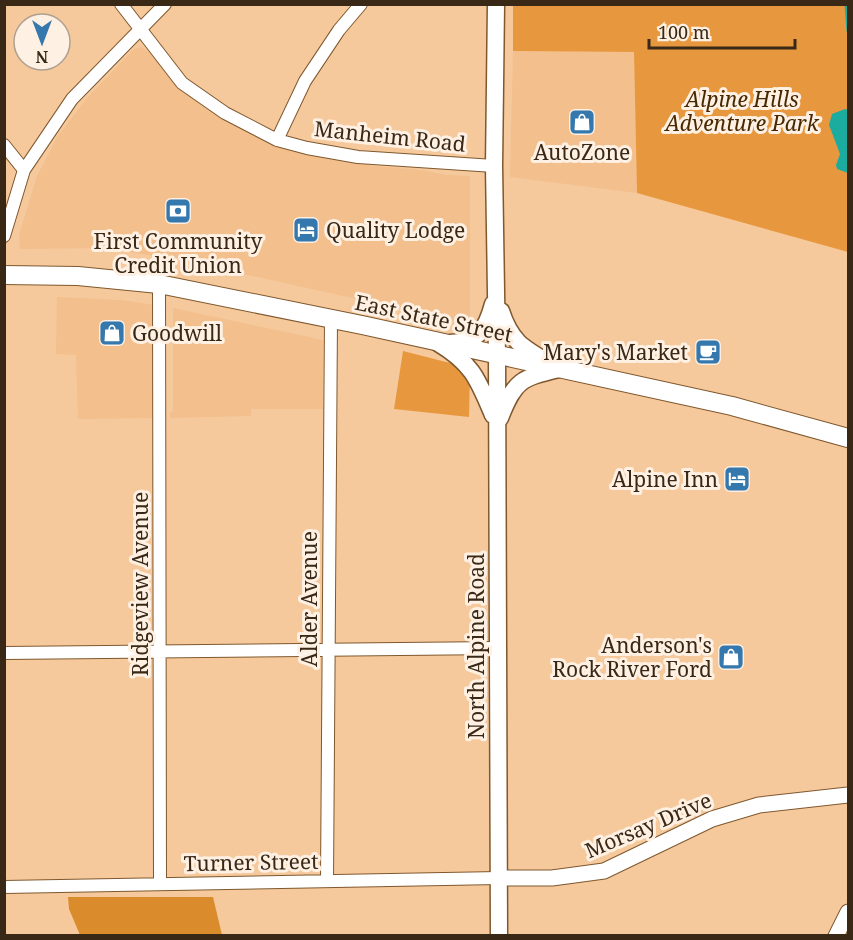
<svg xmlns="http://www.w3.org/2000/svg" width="853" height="940" font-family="'Noto Serif',serif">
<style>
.built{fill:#f2bf8d}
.green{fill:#e7983e}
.forest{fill:#da8b2c}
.water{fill:#1bab9f}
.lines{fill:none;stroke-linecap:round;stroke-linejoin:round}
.stream{stroke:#1bab9f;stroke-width:3}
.minor-casing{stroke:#7f582e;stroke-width:14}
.tertiary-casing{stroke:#7f582e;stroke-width:17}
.secondary-casing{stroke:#7f582e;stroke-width:19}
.primary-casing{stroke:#7f582e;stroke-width:20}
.minor{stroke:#fff;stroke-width:12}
.tertiary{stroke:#fff;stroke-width:15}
.secondary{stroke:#fff;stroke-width:16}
.primary{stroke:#fff;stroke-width:18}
.labels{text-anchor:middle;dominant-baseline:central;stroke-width:6;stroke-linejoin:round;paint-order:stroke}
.park-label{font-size:21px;font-style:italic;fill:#472801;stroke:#fef0e3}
.street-label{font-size:21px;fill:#392816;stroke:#fef0e3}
.poi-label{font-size:21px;fill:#392816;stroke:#fef0e3;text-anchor:end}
</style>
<rect width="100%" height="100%" fill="#f6c99c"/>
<!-- built -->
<path class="built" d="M142,47L150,53L174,84L205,108L265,142L312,155L375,166L422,170L446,175L470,176V324L208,266L109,248L20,249L19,235L37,176L57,137L87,98L134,49Z
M513,51L634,52L637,193L510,177Z
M57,297L121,300L155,305L156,418L78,419L76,355L56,354Z
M173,308L323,340V409H251V416L170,418V413L173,411Z"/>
<!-- green -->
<path class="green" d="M513,5H848V252L637,193L634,52L513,51Z
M403,351L454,364L470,374L469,417L394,409Z"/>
<!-- forest -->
<path class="forest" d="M68,897H213L222,935H80L69,909Z"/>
<!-- water -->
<path class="water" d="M845,109L848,110V173L837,169L836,165L840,154L829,125L832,114Z"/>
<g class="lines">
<!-- stream -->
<path class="stream" d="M846,4L848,31"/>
<defs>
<path id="minor" d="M121,4L182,83L225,113L277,140L307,148L358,157L494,166
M277,140L305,81L339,30L361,4
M4,145L24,170
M4,236L24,170L72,99L165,4
M159,284L160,884
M4,653L498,648
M327,880L331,319
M4,887L499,878"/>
<path id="tertiary" d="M499,878H552L604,871L712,819L759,805L848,795
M836,936L848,912"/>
<path id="secondary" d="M496,4L494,166L497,355L499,936
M501,311C511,342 523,348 551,364
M438,343C473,364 478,380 493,415
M450,343C478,342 486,330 493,304
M500,418C515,380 521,378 559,369"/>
<path id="primary" d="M4,275L78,276L159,284L362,325L732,406L848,438"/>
</defs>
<!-- minor casing -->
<use href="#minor" class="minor-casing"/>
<!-- tertiary casing -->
<use href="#tertiary" class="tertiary-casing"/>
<!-- secondary casing -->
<use href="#secondary" class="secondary-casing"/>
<!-- primary casing -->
<use href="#primary" class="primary-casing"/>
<!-- minor -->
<use href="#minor" class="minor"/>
<!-- tertiary -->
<use href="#tertiary" class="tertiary"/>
<!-- secondary -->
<use href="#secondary" class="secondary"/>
<!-- primary -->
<use href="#primary" class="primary"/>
</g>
<!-- icons -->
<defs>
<symbol id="shop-square" viewBox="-11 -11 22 22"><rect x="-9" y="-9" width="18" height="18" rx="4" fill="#3578ae" stroke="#fef0e3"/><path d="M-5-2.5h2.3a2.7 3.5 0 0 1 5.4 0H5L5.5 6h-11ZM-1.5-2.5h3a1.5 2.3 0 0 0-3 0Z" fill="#fff"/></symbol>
<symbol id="bank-square" viewBox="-11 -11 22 22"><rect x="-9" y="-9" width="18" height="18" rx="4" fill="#3578ae" stroke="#fef0e3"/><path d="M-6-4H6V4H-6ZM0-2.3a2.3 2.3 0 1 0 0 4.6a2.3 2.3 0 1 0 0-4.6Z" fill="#fff"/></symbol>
<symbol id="hotel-square" viewBox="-11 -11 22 22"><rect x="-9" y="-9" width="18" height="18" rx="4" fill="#3578ae" stroke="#fef0e3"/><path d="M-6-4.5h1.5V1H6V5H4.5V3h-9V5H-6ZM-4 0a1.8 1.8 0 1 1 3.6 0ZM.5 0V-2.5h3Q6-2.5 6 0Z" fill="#fff"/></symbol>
<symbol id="cafe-square" viewBox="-11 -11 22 22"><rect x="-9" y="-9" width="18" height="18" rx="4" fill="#3578ae" stroke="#fef0e3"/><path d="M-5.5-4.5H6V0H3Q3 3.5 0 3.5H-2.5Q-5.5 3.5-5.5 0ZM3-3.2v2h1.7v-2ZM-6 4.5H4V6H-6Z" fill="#fff"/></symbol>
</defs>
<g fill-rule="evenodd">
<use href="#shop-square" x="567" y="107" width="30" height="30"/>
<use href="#bank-square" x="163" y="196" width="30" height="30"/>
<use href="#hotel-square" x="291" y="215" width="30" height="30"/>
<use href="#shop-square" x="97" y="318" width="30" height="30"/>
<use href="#cafe-square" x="693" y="337" width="30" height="30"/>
<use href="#hotel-square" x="722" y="464" width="30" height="30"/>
<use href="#shop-square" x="716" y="642" width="30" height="30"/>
</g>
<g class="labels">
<!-- park labels -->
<g class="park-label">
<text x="742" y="99">Alpine Hills<tspan x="742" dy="24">Adventure Park</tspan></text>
</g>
<!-- street labels -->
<g class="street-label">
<text transform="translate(390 136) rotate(6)">Manheim Road</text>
<text transform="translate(434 318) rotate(12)">East State Street</text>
<text transform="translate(140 584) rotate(-90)">Ridgeview Avenue</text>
<text transform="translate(309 599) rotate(-90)">Alder Avenue</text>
<text transform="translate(476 646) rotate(-90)">North Alpine Road</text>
<text transform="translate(648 825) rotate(-23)">Morsay Drive</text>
<text transform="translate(251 862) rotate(-1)">Turner Street</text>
</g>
<!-- poi labels -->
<g class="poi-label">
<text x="582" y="152" text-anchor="middle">AutoZone</text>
<text x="326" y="230" text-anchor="start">Quality Lodge</text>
<text x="178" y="241" text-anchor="middle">First Community<tspan x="178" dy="24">Credit Union</tspan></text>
<text x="132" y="333" text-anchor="start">Goodwill</text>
<text x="688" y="352">Mary's Market</text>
<text x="718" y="479">Alpine Inn</text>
<text x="712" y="645">Anderson's<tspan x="712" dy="24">Rock River Ford</tspan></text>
</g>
</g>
<!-- border -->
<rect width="853" height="940" fill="none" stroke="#392816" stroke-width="12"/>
<!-- north arrow -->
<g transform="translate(42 42) rotate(180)"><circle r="28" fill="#fef0e3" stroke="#afa091" stroke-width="1.5"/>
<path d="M0-4.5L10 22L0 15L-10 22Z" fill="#3578ae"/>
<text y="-9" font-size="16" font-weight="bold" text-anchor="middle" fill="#392816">N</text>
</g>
<!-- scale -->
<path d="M649 39v9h146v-9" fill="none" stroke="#392816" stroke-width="3"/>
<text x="658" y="39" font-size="18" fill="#392816" stroke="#fef0e3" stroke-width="4.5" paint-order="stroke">100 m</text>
</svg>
